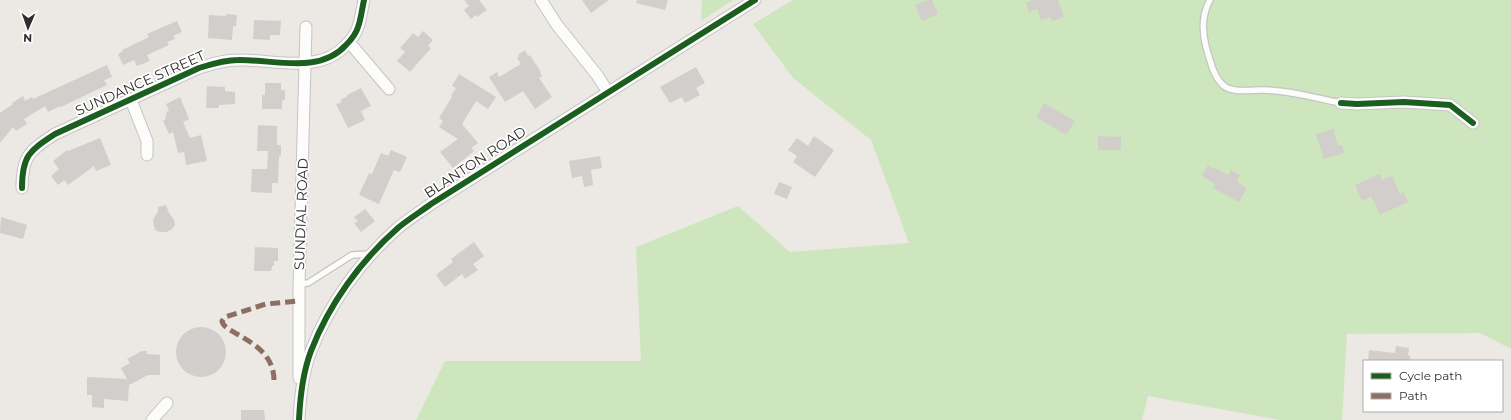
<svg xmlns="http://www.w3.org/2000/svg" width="1511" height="420" font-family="Montserrat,sans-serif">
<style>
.green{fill:#cee6be}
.building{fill:#d1cecb}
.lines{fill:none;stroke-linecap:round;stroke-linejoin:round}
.service-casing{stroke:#c5c4c5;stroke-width:8}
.minor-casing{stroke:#c5c4c5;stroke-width:13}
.service{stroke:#fcfcfb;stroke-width:5.5}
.minor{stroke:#fcfcfb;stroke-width:11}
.quiet{stroke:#8d6e63;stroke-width:5;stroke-dasharray:10 5;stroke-linecap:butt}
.cycleway-casing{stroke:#fff;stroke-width:8}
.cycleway{stroke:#1b5e20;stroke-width:6}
.labels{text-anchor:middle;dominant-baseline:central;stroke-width:3.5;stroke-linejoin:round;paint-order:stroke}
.street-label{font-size:14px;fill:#2e2e2e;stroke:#fff}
</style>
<rect width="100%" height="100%" fill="#ece8e4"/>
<!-- green -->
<path class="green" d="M702,0H733L701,21Z
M793,0H1511V349L1480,333L1347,334L1342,420H1280L1148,396L1142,420H416L445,361H641L636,247L738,206L790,252L909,243L871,140L793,78L753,24Z"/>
<!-- building -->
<path class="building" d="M464,0H479L487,10L477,17L476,15L471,19L464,10L469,6Z
M582,0H609L591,13Z
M637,0H668L665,10L636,3Z
M928,0H932L938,14L922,21L915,5Z
M1034,0H1058L1064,17L1052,21L1051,17L1041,20L1037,9L1029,12L1026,3Z
M226,14L237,15L236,26H233L232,40L208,38L209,15L226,16Z
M254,20L281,21L280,35H270V40L253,39Z
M177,21L182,32L173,36L175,39L167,42L169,45L147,55L150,61L137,66L134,60L123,65L118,54L123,51L122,50L149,37L147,34Z
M423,31L433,40L428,46L431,48L410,72L397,61L405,52L400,48L413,33L418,37Z
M525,50L528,56L530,55L539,69L542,76L539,78L552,97L535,109L523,91L505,102L489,77L497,72L499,77L521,64L517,58L519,57L518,55Z
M107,65L112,77L104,80L107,85L61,107L60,106L48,112L45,106L24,119L27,124L16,131L13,127L0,143V113L13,104L12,103L23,96L25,101L32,97L33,99Z
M696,67L705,83L696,88L700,95L685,103L682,97L670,103L660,87Z
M459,74L496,97L488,109L476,101L462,124L478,143L471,148L474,151L453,168L440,152L458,139L439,127L443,121L439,118L452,97L451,96L456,88L452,86Z
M265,83H281V90H285V100H282V109H262V95H265Z
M207,86L225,87V91L235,92V104L219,105V108H206Z
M361,88L371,106L361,111L365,120L348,128L336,104L342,102L340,100L348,96L347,95Z
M180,97L189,119L183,122L190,138L201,135L207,161L186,165L184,152L178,153L173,132L169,134L163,121L166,119L165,116L167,115L166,112L169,111L166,104Z
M1044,103L1075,121L1066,135L1036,117Z
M258,125L277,126V145H281V156H279L278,183H272V193L251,192L252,169H267L268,151H257Z
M1333,129L1338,146L1342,145L1344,153L1324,159L1316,134Z
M814,136L834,150L815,177L793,162L797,156L788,150L797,138L808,146Z
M1098,136L1121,137V150H1098Z
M100,138L111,165L96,171L94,166L68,185L64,180L58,185L51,176L59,169L53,161L67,150L68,151Z
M391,150L407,157L400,172L394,170L379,204L359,195L369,173L372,174L381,153L388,156Z
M600,156L602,168L591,170L593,185L584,187L582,176L572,178L569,161Z
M1208,165L1214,169L1215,168L1228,175L1231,170L1240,175L1237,182L1247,188L1239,202L1213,188L1215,184L1202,176Z
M1380,174L1382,180L1392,176L1400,194L1403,192L1408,202L1380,215L1371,196L1362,201L1355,185Z
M779,182L792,187L787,199L774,194Z
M166,205L169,213L174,220L175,225L172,229L167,232H160L155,230L153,220L158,211V207Z
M365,209L375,221L361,232L354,223L358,221L354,217Z
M1,217L27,225L23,239L0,233Z
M474,242L484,256L473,264L478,270L465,279L462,274L445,287L436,275L453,262L451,259Z
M255,247L278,248V261H274V266H272L271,271H254Z
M176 352a25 25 0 1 1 50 0a25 25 0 1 1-50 0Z
M1396,346L1409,348L1408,355L1410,356V361H1368L1369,350L1395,353Z
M142,351H147V354L160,355V375H148L129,385L128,401L104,399V408L92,407V395H87V377L127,379L121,368L130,363L127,359Z
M241,410H264L265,420H241Z"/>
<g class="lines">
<defs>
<path id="service" d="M1210,0C1202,14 1202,31 1206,47C1210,59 1213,77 1224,86C1233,93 1251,90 1263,90C1289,90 1315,98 1341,103
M299,284L308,283L352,255L370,254"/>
<path id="minor" d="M541,0L557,25L597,75L608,92
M349,42L389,89
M131,100L147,141V155
M1341,103L1357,104L1404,102L1450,105L1473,123
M22,188C22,156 29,151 55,134L199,68C212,64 224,60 238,60C273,59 319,75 346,45C351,40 356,34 358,27C361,19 362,9 364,0
M299,378V287L306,27
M152,420L167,403
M299,420C300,398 303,372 311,351C329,304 361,260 399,227C409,219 420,212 431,204L755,0"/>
</defs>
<!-- service casing -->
<use href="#service" class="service-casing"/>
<!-- minor casing -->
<use href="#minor" class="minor-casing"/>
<!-- service -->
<use href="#service" class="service"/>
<!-- minor -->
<use href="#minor" class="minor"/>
<!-- quiet -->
<path class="quiet" d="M274,380C274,341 223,334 222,321L225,317L266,304L299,301"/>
<defs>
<path id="cycleway" d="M1341,103L1357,104L1404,102L1450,105L1473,123
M22,188C22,156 29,151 55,134L199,68C212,64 224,60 238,60C273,59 319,75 346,45C351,40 356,34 358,27C361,19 362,9 364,0
M299,420C300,398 303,372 311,351C329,304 361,260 399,227C409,219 420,212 431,204L755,0"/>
</defs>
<!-- cycleway casing -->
<use href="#cycleway" class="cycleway-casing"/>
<!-- cycleway -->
<use href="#cycleway" class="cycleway"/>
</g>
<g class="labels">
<!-- street labels -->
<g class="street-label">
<text transform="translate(140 83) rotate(-24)">SUNDANCE STREET</text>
<text transform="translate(475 162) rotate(-33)">BLANTON ROAD</text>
<text transform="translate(301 214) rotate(-88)">SUNDIAL ROAD</text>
</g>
</g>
<!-- legend -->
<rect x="1363" y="360" width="140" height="52" fill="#ffffff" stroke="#ababab"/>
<rect x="1371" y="373" width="20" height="6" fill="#1b5e20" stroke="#ababab"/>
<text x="1399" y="380" font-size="12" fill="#2e2e2e">Cycle path</text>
<rect x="1371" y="393" width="20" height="6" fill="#8d6e63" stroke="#ababab"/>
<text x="1399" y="400" font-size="12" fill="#2e2e2e">Path</text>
<!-- north arrow -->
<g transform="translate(28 28) rotate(182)" stroke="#ffffff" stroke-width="3" paint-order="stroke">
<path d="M0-3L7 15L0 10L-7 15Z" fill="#2e2e2e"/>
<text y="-6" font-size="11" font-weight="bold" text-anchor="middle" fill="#2e2e2e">N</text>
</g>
</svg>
